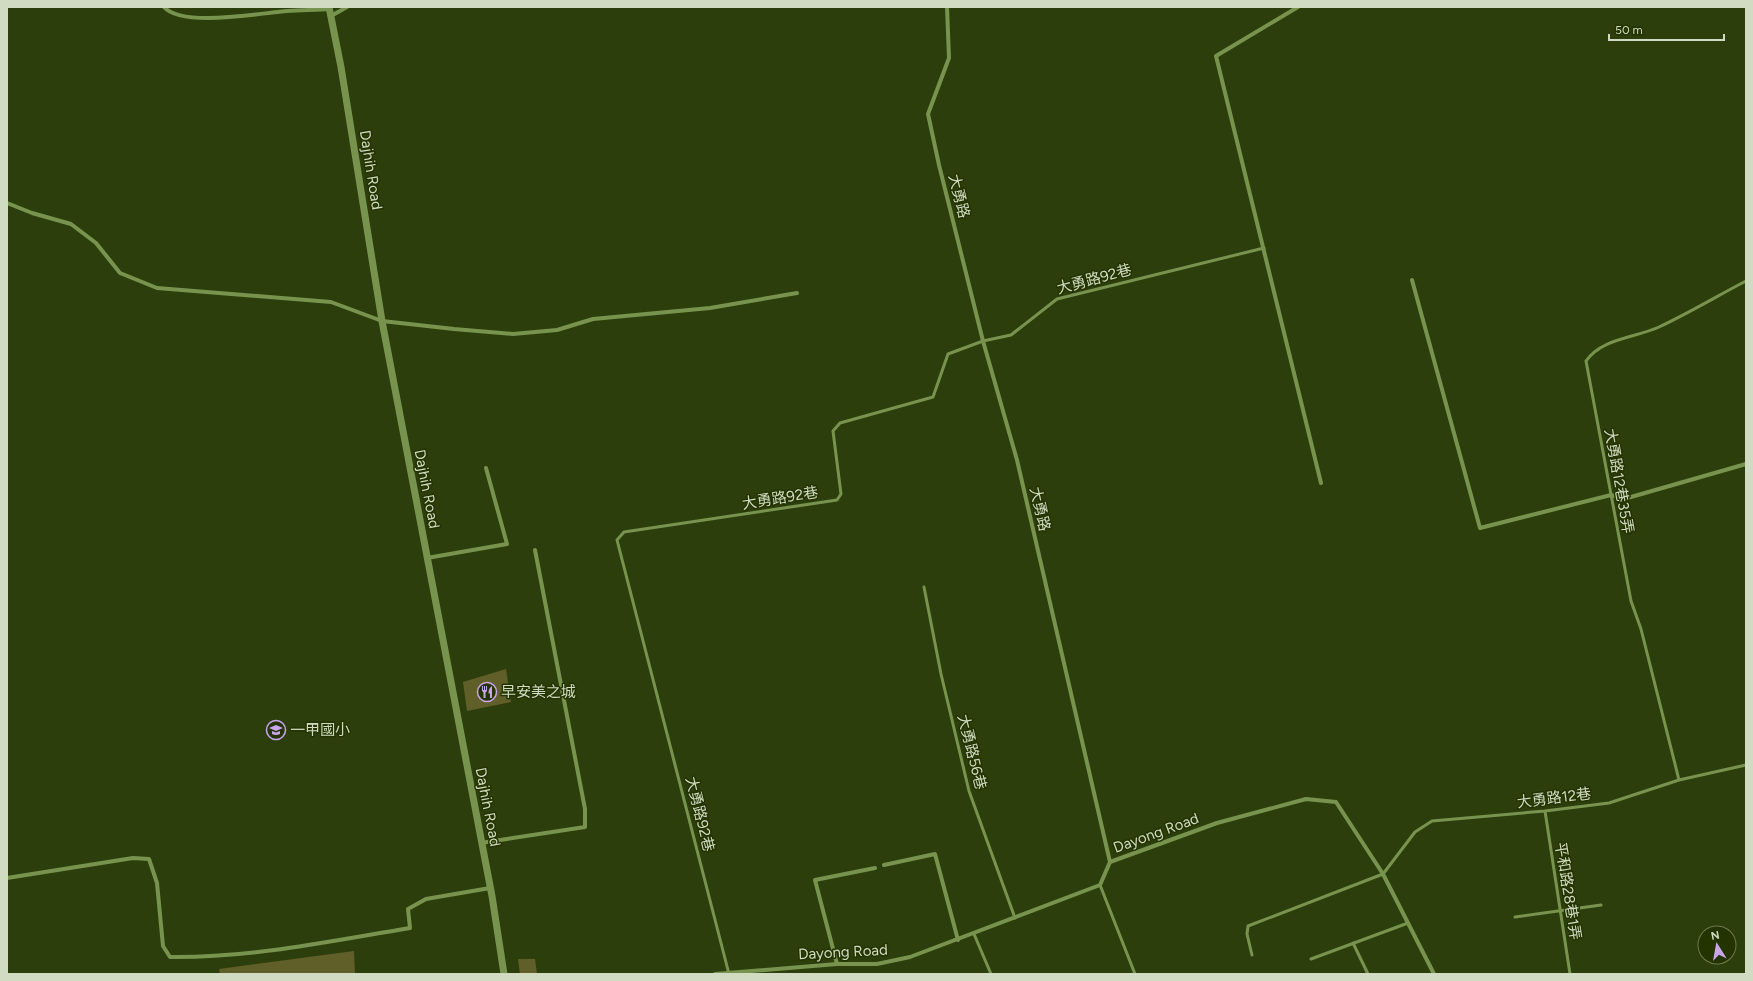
<svg xmlns="http://www.w3.org/2000/svg" width="1753" height="981" font-family="Figtree,'Noto Sans TC',sans-serif">
<style>
.building{fill:#615f29}
.lines{fill:none;stroke-linecap:round;stroke-linejoin:round}
.service{stroke:#78934e;stroke-width:3}
.minor{stroke:#78934e;stroke-width:4}
.tertiary{stroke:#78934e;stroke-width:7}
.labels{text-anchor:middle;dominant-baseline:central;stroke-width:3;stroke-linejoin:round;paint-order:stroke}
.street-label{font-size:15px;fill:#d0dbc1;stroke:#243401}
.poi-label{font-size:15px;fill:#d0dbc1;stroke:#243401;text-anchor:start}
</style>
<rect width="100%" height="100%" fill="#2d3e0d"/>
<!-- building -->
<path class="building" d="M506,669L511,702L467,711L463,682Z
M354,951L355,974H220L219,969Z
M518,959H535L537,974H520Z"/>
<g class="lines">
<!-- service -->
<path class="service" d="M924,587L941,674L969,791L1015,918
M1679,780L1641,629L1631,601L1586,361C1602,338 1635,338 1659,327C1689,313 1717,296 1746,281
M1545,811L1570,974
M1100,885L1135,974
M1515,917L1601,905
M974,934L991,974
M1353,943L1368,974
M1252,955L1247,934L1248,926L1383,874L1415,832L1432,821L1545,811L1609,803L1679,780L1746,765
M1311,959L1408,923
M729,974L617,540L624,532L837,500L841,494L833,431L840,423L933,397L948,354L983,341L1011,335L1057,299L1264,248"/>
<!-- minor -->
<path class="minor" d="M164,7C182,28 261,13 287,11C301,10 315,10 330,9
M947,7L949,58L928,114L939,165L983,341L1017,460L1110,862
M1298,7L1216,56L1321,483
M331,16L347,7
M7,203L32,213L71,224L96,243L120,273L157,288L331,302L382,321L454,329L513,334L557,330L593,319L710,308L797,293
M1412,280L1480,528L1611,495L1624,499L1746,464
M427,558L507,544L486,468
M481,843L585,827V809L535,550
M884,865L935,854L958,940
M7,878L133,858L149,859L157,883L163,946L170,957C251,958 331,941 410,928L408,909L426,899L490,888
M837,964L815,880L875,868
M715,974L837,964H877L910,957L1100,885L1110,862L1217,823L1306,799L1336,802L1383,874L1434,974"/>
<!-- tertiary -->
<path class="tertiary" d="M329,7L341,67L382,321L492,896L504,974"/>
</g>
<!-- icons -->
<defs>
<symbol id="restaurant-ring" viewBox="-11 -11 22 22"><circle r="9.5" fill="#243401" stroke="#c9a5ee" stroke-width="1.5"/><path d="M-5-6h1v4h1v-4h1v4h1v-4h1v5L-1.5 .5V6h-2V.5L-5-1ZM5-6V6H3V1.5H1.5Q1.5-4 5-6Z" fill="#c9a5ee"/></symbol>
<symbol id="school-ring" viewBox="-11 -11 22 22"><circle r="9.5" fill="#243401" stroke="#c9a5ee" stroke-width="1.5"/><path d="M0-5L7-2L0 1L-7-2ZM-4 1L0 2.5L4 1V4Q0 6-4 4Z" fill="#c9a5ee"/></symbol>
</defs>
<g fill-rule="evenodd">
<use href="#restaurant-ring" x="476" y="681" width="22" height="22"/>
<use href="#school-ring" x="265" y="719" width="22" height="22"/>
</g>
<g class="labels">
<!-- street labels -->
<g class="street-label">
<text transform="translate(371 170) rotate(81)">Dajhih Road</text>
<text transform="translate(959 196) rotate(76)">大勇路</text>
<text transform="translate(1094 279) rotate(-15)">大勇路92巷</text>
<text transform="translate(1619 481) rotate(80)">大勇路12巷35弄</text>
<text transform="translate(427 489) rotate(79)">Dajhih Road</text>
<text transform="translate(780 498) rotate(-9)">大勇路92巷</text>
<text transform="translate(1040 509) rotate(77)">大勇路</text>
<text transform="translate(972 752) rotate(76)">大勇路56巷</text>
<text transform="translate(1554 798) rotate(-7)">大勇路12巷</text>
<text transform="translate(488 807) rotate(79)">Dajhih Road</text>
<text transform="translate(700 814) rotate(76)">大勇路92巷</text>
<text transform="translate(1156 833) rotate(-20)">Dayong Road</text>
<text transform="translate(1568 891) rotate(81)">平和路28巷1弄</text>
<text transform="translate(843 952) rotate(-3)">Dayong Road</text>
</g>
<!-- poi labels -->
<g class="poi-label">
<text x="501" y="692">早安美之城</text>
<text x="290" y="730">一甲國小</text>
</g>
</g>
<!-- border -->
<rect width="1753" height="981" fill="none" stroke="#d0dbc1" stroke-width="16"/>
<!-- north arrow -->
<g transform="translate(1717 945) rotate(349)"><circle r="19" fill="#243401" stroke="#69774e"/>
<path d="M0-3L7 15L0 10L-7 15Z" fill="#c9a5ee"/>
<text y="-6" font-size="11" font-weight="bold" text-anchor="middle" fill="#d0dbc1">N</text>
</g>
<!-- scale -->
<path d="M1609 34v6h115v-6" fill="none" stroke="#d0dbc1" stroke-width="2"/>
<text x="1615" y="34" font-size="12" fill="#d0dbc1" stroke="#243401" stroke-width="3" paint-order="stroke">50 m</text>
</svg>
